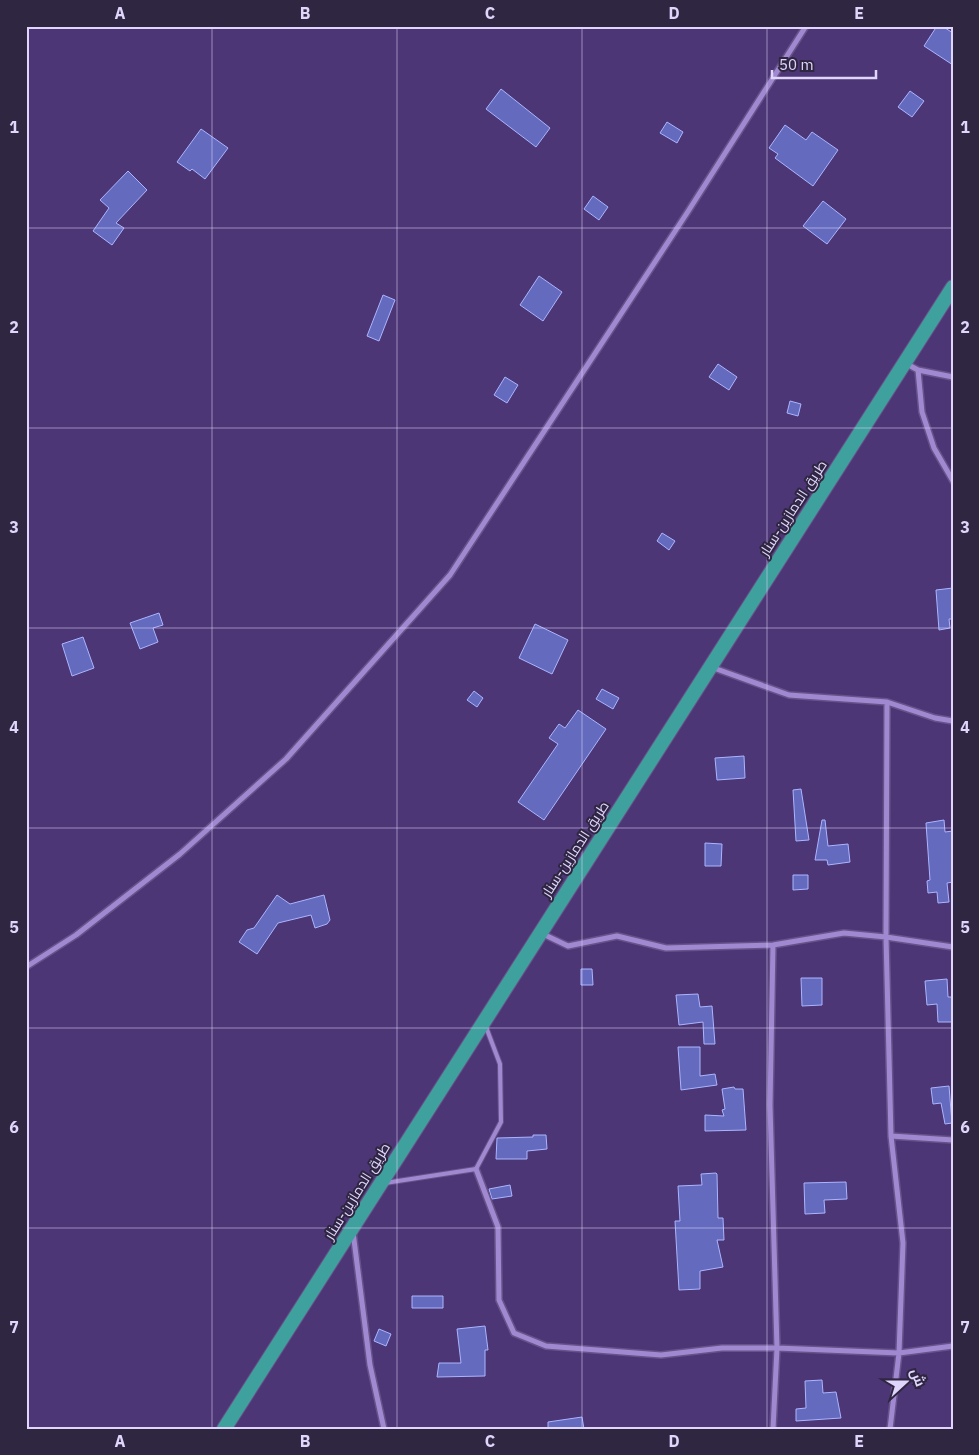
<svg xmlns="http://www.w3.org/2000/svg" width="979" height="1455" font-family="'IBM Plex Sans',Cairo,sans-serif">
<style>
.building{fill:#646abe;stroke:#abb5ff}
.lines{fill:none;stroke-linecap:round;stroke-linejoin:round}
.service-casing{stroke:#675389;stroke-width:6}
.minor-casing{stroke:#675389;stroke-width:8}
.trunk-casing{stroke:#675389;stroke-width:16}
.service{stroke:#a089d1;stroke-width:4}
.minor{stroke:#a089d1;stroke-width:5}
.trunk{stroke:#3fa19e;stroke-width:14}
.grid{fill:none;stroke:#e0d5fb;stroke-width:1;stroke-opacity:0.55}
.labels{text-anchor:middle;dominant-baseline:central;stroke-width:4;stroke-linejoin:round;paint-order:stroke}
.street-label{font-size:14px;fill:#e0d5fb;stroke:#2f2642}
.neatline{fill:none;stroke:#e0d5fb;stroke-width:2}
.grid-label{font-size:16px;text-anchor:middle;font-weight:bold;fill:#e0d5fb}
</style>
<rect width="100%" height="100%" fill="#4d3676"/>
<!-- building -->
<path class="building" d="M937,26H942L953,33V65L924,46Z
M501,89L550,128L536,147L486,109Z
M910,91L924,101L912,117L898,107Z
M667,122L683,132L677,143L660,133Z
M785,125L806,140L812,132L838,150L813,186L775,158L778,154L769,148Z
M201,129L228,148L205,179L192,169L190,171L177,162Z
M128,171L147,190L116,223L124,228L112,245L93,231L109,208L100,200Z
M593,196L608,207L599,220L584,209Z
M823,201L846,219L827,244L803,226Z
M539,276L562,292L543,321L520,305Z
M383,295L395,300L379,341L367,336Z
M718,364L737,377L729,390L709,377Z
M505,377L518,385L507,403L494,395Z
M790,401L801,404L798,416L787,413Z
M662,533L675,541L669,550L657,541Z
M953,588V619H949L950,628L939,630L936,590Z
M159,613L163,625L153,628L158,642L140,649L130,623Z
M535,624L568,640L552,674L519,658Z
M83,637L94,668L72,676L62,644Z
M602,689L619,698L613,709L596,699Z
M474,691L483,698L477,707L467,700Z
M578,710L606,729L544,820L518,802L558,744L549,738L559,724L565,728Z
M744,756L745,778L717,780L715,758Z
M801,789L809,840L796,841L793,790Z
M822,820H825L828,846L848,844L850,862L828,865L827,860H815Z
M944,820L945,832L953,831V882L947,883L949,902L938,903L937,892L928,893L927,881L930,880L926,823Z
M705,843L722,844L721,866H705Z
M793,875H808V889L793,890Z
M277,895L290,904L324,895L330,920L327,924L315,928L311,915L278,923L257,954L239,942L247,930L254,928Z
M581,969H592L593,985H581Z
M801,978H822V1005L802,1006Z
M947,979L948,997H953V1022H938L937,1004L927,1005L925,981Z
M698,994L700,1007L712,1006L715,1044H704L703,1022L679,1025L676,995Z
M678,1047H700V1076L715,1074L717,1085L681,1090Z
M949,1086L952,1123L945,1124L941,1103L933,1104L931,1088Z
M734,1087L735,1089H743L746,1130L705,1131V1115L724,1116L722,1110L725,1109L722,1089Z
M533,1135H546L547,1149L527,1151V1159H496L497,1138L533,1137Z
M716,1173L717,1174L718,1218H723L724,1240H717L723,1267L700,1271V1289L679,1290L675,1221H680L678,1186L702,1185L701,1174Z
M846,1182L847,1199L824,1200L825,1213L805,1214L804,1183Z
M510,1185L512,1196L492,1199L489,1189Z
M412,1296H443V1308H412Z
M485,1326L488,1350H485V1376L437,1377L439,1363H461L457,1329Z
M379,1329L391,1334L386,1346L374,1341Z
M822,1380L823,1393L836,1392L841,1418L796,1421V1409L806,1408L805,1381Z
M582,1417L584,1429H548V1422Z"/>
<g class="lines">
<defs>
<path id="service" d="M385,1183L476,1169L501,1122L500,1064L486,1027"/>
<path id="minor" d="M905,363L918,370L953,377
M918,370L922,412L934,448L953,481
M711,667L789,695L887,702L935,718L953,721
M887,702L886,937L891,1136L903,1243L899,1353L890,1429
M543,934L568,946L617,936L666,948L773,945L844,933L886,937L953,947
M773,945L770,1105L777,1348L773,1429
M26,967L76,935L180,854L286,759L450,575L687,213L806,26
M891,1136L953,1140
M476,1169L498,1227L499,1300L514,1333L546,1346L661,1355L722,1348H777L899,1353L953,1346
M353,1232L370,1365L384,1429"/>
<path id="trunk" d="M224,1429L953,287"/>
</defs>
<!-- service casing -->
<use href="#service" class="service-casing"/>
<!-- minor casing -->
<use href="#minor" class="minor-casing"/>
<!-- trunk casing -->
<use href="#trunk" class="trunk-casing"/>
<!-- service -->
<use href="#service" class="service"/>
<!-- minor -->
<use href="#minor" class="minor"/>
<!-- trunk -->
<use href="#trunk" class="trunk"/>
</g>
<!-- grid -->
<path class="grid" d="M212,26V1429M397,26V1429M582,26V1429M767,26V1429M26,228H953M26,428H953M26,628H953M26,828H953M26,1028H953M26,1228H953"/>
<g class="labels">
<!-- street labels -->
<g class="street-label">
<text transform="translate(793 508) rotate(-57)">طريق الدمازين-سنار</text>
<text transform="translate(575 849) rotate(-57)">طريق الدمازين-سنار</text>
<text transform="translate(357 1191) rotate(-58)">طريق الدمازين-سنار</text>
</g>
</g>
<!-- border -->
<rect width="979" height="1455" fill="none" stroke="#2f2642" stroke-width="55"/>
<!-- north arrow -->
<g transform="translate(906 1382) rotate(69)" stroke="#2f2642" stroke-width="4" paint-order="stroke">
<path d="M0-4L9 19L0 12L-9 19Z" fill="#e0d5fb"/>
<text y="-8" font-size="14" font-weight="bold" text-anchor="middle" fill="#e0d5fb">ش</text>
</g>
<!-- scale -->
<path d="M772 70v8h104v-8" fill="none" stroke="#e0d5fb" stroke-width="2.5"/>
<text x="779" y="70" font-size="15" fill="#e0d5fb" stroke="#2f2642" stroke-width="4" paint-order="stroke">50 m</text>
<rect x="28" y="28" width="924" height="1400" class="neatline"/>
<g class="grid-label">
<text x="120" y="19">A</text>
<text x="305" y="19">B</text>
<text x="490" y="19">C</text>
<text x="674" y="19">D</text>
<text x="859" y="19">E</text>
<text x="14" y="133">1</text>
<text x="965" y="133">1</text>
<text x="14" y="333">2</text>
<text x="965" y="333">2</text>
<text x="14" y="533">3</text>
<text x="965" y="533">3</text>
<text x="14" y="733">4</text>
<text x="965" y="733">4</text>
<text x="14" y="933">5</text>
<text x="965" y="933">5</text>
<text x="14" y="1133">6</text>
<text x="965" y="1133">6</text>
<text x="14" y="1333">7</text>
<text x="965" y="1333">7</text>
<text x="120" y="1447">A</text>
<text x="305" y="1447">B</text>
<text x="490" y="1447">C</text>
<text x="674" y="1447">D</text>
<text x="859" y="1447">E</text>
</g>
</svg>
